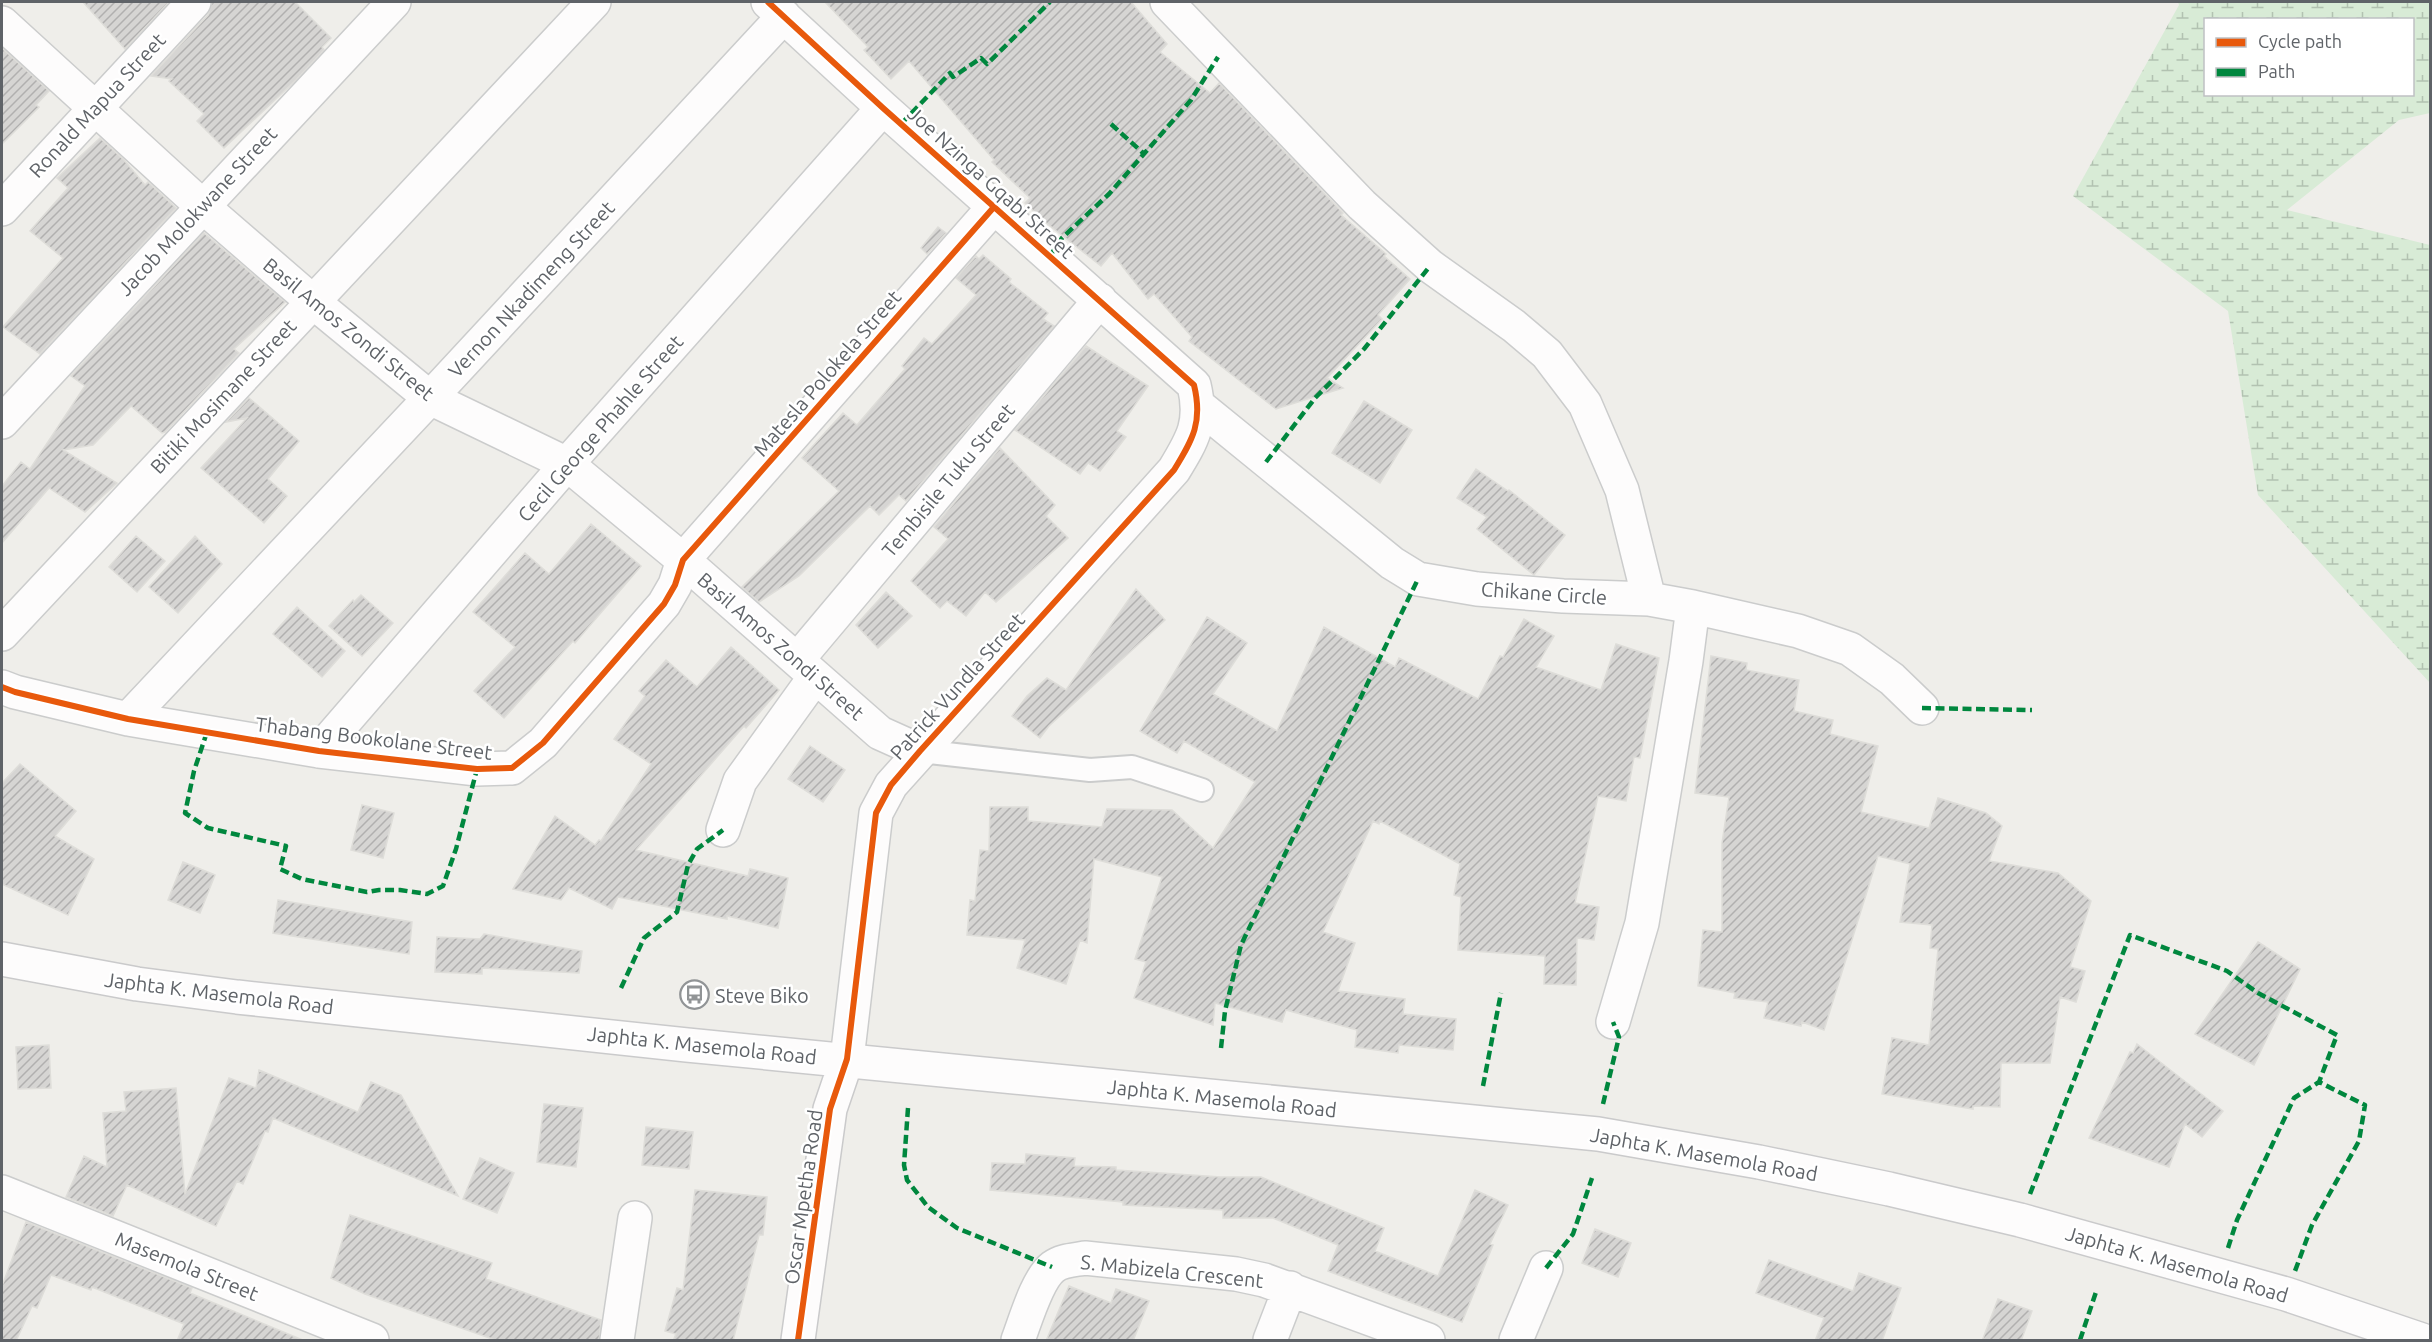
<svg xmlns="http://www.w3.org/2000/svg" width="2432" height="1342" font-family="Ubuntu,sans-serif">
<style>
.wetland{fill:url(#wetland-marsh);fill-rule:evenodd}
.building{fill:url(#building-hatch);stroke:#deddd9;stroke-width:1.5}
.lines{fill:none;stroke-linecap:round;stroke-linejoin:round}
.lane-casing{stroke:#cbcccc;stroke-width:26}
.street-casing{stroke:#cbcccc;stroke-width:36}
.secondary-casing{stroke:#cacacb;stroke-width:36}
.lane{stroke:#fdfcfc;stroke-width:22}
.street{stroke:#fdfcfc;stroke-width:33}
.secondary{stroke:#fdfcfc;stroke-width:33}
.quiet{stroke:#00873e;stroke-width:4.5;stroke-dasharray:9 4.5;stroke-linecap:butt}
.cycleway-casing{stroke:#fff;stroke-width:10}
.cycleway{stroke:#e8590c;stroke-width:6}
.labels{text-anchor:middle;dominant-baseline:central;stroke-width:5;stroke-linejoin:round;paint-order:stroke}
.street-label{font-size:20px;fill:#5f6368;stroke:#fff}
.poi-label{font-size:20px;fill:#5f6368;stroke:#fff;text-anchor:start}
</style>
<defs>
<pattern id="wetland-marsh" width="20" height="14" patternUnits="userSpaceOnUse" patternTransform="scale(1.5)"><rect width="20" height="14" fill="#d8ebd6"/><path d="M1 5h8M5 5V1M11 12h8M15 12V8" fill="none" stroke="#b2c2b1"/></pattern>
<pattern id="building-hatch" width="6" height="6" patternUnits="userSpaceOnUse" patternTransform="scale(1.5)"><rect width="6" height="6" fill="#d6d5d3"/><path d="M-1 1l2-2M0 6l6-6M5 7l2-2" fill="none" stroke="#b1b0af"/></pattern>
</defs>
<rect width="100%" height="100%" fill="#efeeea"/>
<!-- wetland -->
<path class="wetland" d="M2178,2H2430V113L2399,120L2287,210L2430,245V683L2258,495L2228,311L2073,196L2179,5ZM2206,20H2412V94H2206Z"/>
<!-- building -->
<path class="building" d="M83,2H169L125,49Z
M212,2H295L331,38L322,47L324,50L296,80L224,148L197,121L204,114L169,81L172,79L151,76L208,15Z
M825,2H1131L1167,44L1160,52L1210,93L1219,83L1343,213L1341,215L1386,254L1384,256L1410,279L1378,315L1382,319L1327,378L1343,388L1276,409L1189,341L1192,337L1154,294L1148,299L1112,253L1101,266L1045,222L1025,203L1030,198L992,162L994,160L909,61L891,79L864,50L868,47Z
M2,48L49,91L36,105L39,107L2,144Z
M100,138L124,160L145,185L148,182L176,208L40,354L3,327L63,258L30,231L68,188L57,178Z
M938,227L946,233L927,254L921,248Z
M204,233L285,302L234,349L239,353L165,432L162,433L131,406L93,445L63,450L117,483L85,512L49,488L2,543V486L21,462L30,469L85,386L71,376Z
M983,255L1011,279L1009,282L1048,313L1043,319L1054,326L906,501L899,495L879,515L870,506L799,576L759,602L742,587L839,491L802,458L843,413L857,425L905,369L902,366L924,338L932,344L976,295L956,278L976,256L979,259Z
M1086,346L1148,386L1117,431L1126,437L1100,471L1088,463L1080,474L1015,430Z
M249,398L299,441L268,479L287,496L264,523L201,468L247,418L226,422Z
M1364,401L1412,430L1380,483L1332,453Z
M1000,448L1055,505L1046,516L1068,538L996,602L985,592L966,616L947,601L940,608L911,581L948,539L934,527Z
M1476,469L1508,491L1509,490L1565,535L1534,575L1477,529L1487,517L1457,498Z
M591,524L641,566L575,643L573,641L504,718L474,691L515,647L473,612L525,553L549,574Z
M136,536L165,561L137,592L109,567Z
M195,536L222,564L178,613L149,587Z
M1136,589L1165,620L1049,726L1040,738L1012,716L1027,696L1047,678L1066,690Z
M886,592L912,616L878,648L856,625Z
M361,595L393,623L362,656L329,626L353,600L354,602Z
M297,607L345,651L322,677L273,634Z
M1207,617L1247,643L1213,694L1277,731L1324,627L1395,667L1399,658L1478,699L1500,656L1503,657L1524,619L1554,636L1536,667L1601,690L1616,644L1659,658L1640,758L1634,757L1626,801L1598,796L1575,903L1599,907L1594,940L1577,938L1576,985L1544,984L1545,956L1458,950L1461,897L1454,895L1460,864L1380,821L1379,824L1373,821L1323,932L1355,943L1338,991L1405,999L1403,1014L1456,1019L1453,1050L1399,1045L1398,1053L1355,1047L1357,1030L1286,1010L1282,1022L1215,1003L1213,1025L1134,998L1146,962L1135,959L1162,877L1094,859L1087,943L1080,940L1066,984L1017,968L1025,940L967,935L970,900L975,901L980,850L989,851L990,807H1028V821L1102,827L1107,809L1172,810L1213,848L1255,782L1184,741L1177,753L1140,731Z
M731,647L779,690L746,728L744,726L636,850L748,876L750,869L788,878L778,928L727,916V919L618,897L612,909L569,888L561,900L513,889L555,816L595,845L599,840L601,841L651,764L614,739L645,696L639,691L666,660L697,687Z
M1711,656L1747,663L1746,670L1799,680L1794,711L1833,720L1830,734L1878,746L1861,812L1929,828L1938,798L1986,813L2002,826L1989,861L2058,873L2091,901L2070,967L2085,971L2076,1002L2060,997L2050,1063H2001L2000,1107L1973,1106V1109L1882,1094L1892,1038L1929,1045L1938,949L1930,948L1932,925L1900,922L1910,864L1878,856L1824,1030L1802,1022L1801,1026L1764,1018L1768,1002L1734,998L1735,993L1698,986L1703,930L1722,932V843L1729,797L1695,793Z
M810,746L845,770L823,802L788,779Z
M20,764L76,811L55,836L94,859L68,915L2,884V783Z
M362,805L394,813L383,858L351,850Z
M183,862L215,875L200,913L168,900Z
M278,900L412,922L409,954L273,933Z
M484,934L582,951L579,973L482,968V974L435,972L437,937L480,939Z
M2258,942L2300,969L2254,1065L2195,1034Z
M2137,1044L2223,1111L2202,1137L2185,1124L2169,1167L2089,1138L2130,1052L2133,1053Z
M49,1045L51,1088L18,1089L16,1047Z
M259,1070L358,1112L371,1082L401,1095L458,1196L273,1118L268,1132L265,1131L243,1184L237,1181L216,1226L127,1185L113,1216L66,1197L84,1156L107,1167L103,1113L126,1111L124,1092L176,1088L185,1194L229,1078L256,1088Z
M544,1104L583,1108L576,1167L537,1162Z
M646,1127L693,1132L689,1169L642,1165Z
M1026,1154L1075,1158L1074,1166L1116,1167V1170L1221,1177H1261L1384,1228L1375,1251L1438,1276L1475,1190L1508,1205L1490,1244L1493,1245L1462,1322L1328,1271L1338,1245L1273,1218H1223V1210L1123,1205V1202L990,1190L992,1163L1025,1164Z
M480,1158L514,1173L497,1213L463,1199Z
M695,1190L767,1197L763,1235H759L733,1341H673L676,1334L665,1331L677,1288L683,1290Z
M350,1215L492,1263L486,1279L601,1320L599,1341H498L365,1294L331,1278Z
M26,1222L192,1288L190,1293L305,1341H177L184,1324L92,1287L91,1290L51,1275L37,1308L32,1306L16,1341H2V1286Z
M1595,1229L1631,1243L1618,1277L1582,1263Z
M1769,1260L1853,1291L1859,1273L1901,1288L1882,1341H1815L1824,1318L1756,1293Z
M1069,1286L1111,1303L1116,1289L1149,1301L1133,1341H1046Z
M1998,1299L2032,1311L2021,1341H1982Z"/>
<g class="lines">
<defs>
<path id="lane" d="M920,751L1090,770L1132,767L1202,790"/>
<path id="street" d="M768,2L883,108L1194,385C1203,422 1193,439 1174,470L891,785L876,813L847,1059
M1167,2L1362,205L1430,266L1514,326L1547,354L1585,404L1622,490L1649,599
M2,23L201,205L312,301L430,398L567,464L683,560L880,733L920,751
M2,209L194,2
M1199,406L1392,563L1418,579L1477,589L1563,596L1649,599L1693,607L1798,631L1850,649L1892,679L1922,708
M2,422L394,2
M2,634L594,2
M797,660L1100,300
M2,687L15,692L128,719L319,751L477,769L512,768L543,743L664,604L675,585L683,560L994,207
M128,719L430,398L784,16
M319,751L567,464L883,108
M723,830L740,781L815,677
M1613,1022L1642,923L1686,661L1693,607
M2,1192L372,1340
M617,1340L635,1218
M1018,1340C1025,1322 1037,1279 1053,1267C1062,1260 1075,1260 1085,1258L1236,1274L1264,1280L1428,1340
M1270,1340L1290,1288
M1516,1340L1546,1268"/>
<path id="secondary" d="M2,959L137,984L237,997L687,1045L1598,1134L1759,1162L1889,1189L2020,1220L2286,1294L2422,1340
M798,1340L830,1109L847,1059"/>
</defs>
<!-- lane casing -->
<use href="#lane" class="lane-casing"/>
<!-- street casing -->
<use href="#street" class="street-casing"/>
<!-- secondary casing -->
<use href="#secondary" class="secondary-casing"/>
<!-- lane -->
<use href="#lane" class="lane"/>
<!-- street -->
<use href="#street" class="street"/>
<!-- secondary -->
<use href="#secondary" class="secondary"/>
<!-- quiet -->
<path class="quiet" d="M902,123L950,73L953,77L981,58L987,64L1050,2
M1111,124L1143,153
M1050,256L1062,238L1109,194L1191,100L1218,57
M1266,462L1315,398L1364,349L1430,266
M1922,708L2032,710
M207,732L194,771L185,813L208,828L286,846L280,869L302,879L367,892L379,890H400L427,894L443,886L456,849L477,769
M621,988L644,938L677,912L688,865L697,849L723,830
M1221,1048L1225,1011L1241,945L1418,579
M1483,1086L1501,993
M1603,1104L1619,1037L1613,1022
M908,1108L904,1165L907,1180L928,1207L957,1228L1052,1267
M2030,1194L2130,935L2227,971L2258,993L2337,1035L2319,1082L2365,1105L2359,1141L2312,1225L2295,1271
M2228,1248L2237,1220L2294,1098L2319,1082
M1546,1268L1573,1234L1592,1178
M2080,1340L2097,1289"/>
<defs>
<path id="cycleway" d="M768,2L883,108L1194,385C1203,422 1193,439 1174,470L920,751L891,785L876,813L847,1059L830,1109L798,1340
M2,687L15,692L128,719L319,751L477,769L512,768L543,743L664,604L675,585L683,560L994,207"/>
</defs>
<!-- cycleway casing -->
<use href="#cycleway" class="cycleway-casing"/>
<!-- cycleway -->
<use href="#cycleway" class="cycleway"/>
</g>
<!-- icons -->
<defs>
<symbol id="bus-ring" viewBox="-11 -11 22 22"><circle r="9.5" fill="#fff" stroke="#919496" stroke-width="1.5"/><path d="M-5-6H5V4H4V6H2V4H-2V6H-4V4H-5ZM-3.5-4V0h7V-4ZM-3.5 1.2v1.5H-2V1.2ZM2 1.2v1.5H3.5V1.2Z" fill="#919496"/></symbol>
</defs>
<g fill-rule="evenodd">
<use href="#bus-ring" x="678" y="978" width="33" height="33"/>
</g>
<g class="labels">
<!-- street labels -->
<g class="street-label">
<text transform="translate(97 105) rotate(-47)">Ronald Mapua Street</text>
<text transform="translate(991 182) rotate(42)">Joe Nzinga Gqabi Street</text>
<text transform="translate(197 211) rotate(-47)">Jacob Molokwane Street</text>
<text transform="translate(531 289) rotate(-47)">Vernon Nkadimeng Street</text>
<text transform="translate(349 329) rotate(39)">Basil Amos Zondi Street</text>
<text transform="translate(827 373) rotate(-49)">Matesla Polokela Street</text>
<text transform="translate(223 396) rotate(-47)">Bitiki Mosimane Street</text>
<text transform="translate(600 428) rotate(-49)">Cecil George Phahle Street</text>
<text transform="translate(948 480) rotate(-50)">Tembisile Tuku Street</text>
<text transform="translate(1544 593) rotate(4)">Chikane Circle</text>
<text transform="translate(781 646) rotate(41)">Basil Amos Zondi Street</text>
<text transform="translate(957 686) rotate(-48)">Patrick Vundla Street</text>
<text transform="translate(374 738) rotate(7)">Thabang Bookolane Street</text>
<text transform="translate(219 993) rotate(7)">Japhta K. Masemola Road</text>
<text transform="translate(702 1045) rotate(6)">Japhta K. Masemola Road</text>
<text transform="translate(1222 1098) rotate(6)">Japhta K. Masemola Road</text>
<text transform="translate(1704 1154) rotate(10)">Japhta K. Masemola Road</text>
<text transform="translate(803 1197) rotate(-82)">Oscar Mpetha Road</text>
<text transform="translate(2177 1264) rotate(16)">Japhta K. Masemola Road</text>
<text transform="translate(187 1266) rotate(22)">Masemola Street</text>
<text transform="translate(1172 1271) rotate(6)">S. Mabizela Crescent</text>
</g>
<!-- poi labels -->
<g class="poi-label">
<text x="715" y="995">Steve Biko</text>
</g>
</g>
<!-- border -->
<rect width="2432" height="1342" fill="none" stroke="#5f6368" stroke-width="6"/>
<!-- legend -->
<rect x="2204" y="18" width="210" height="78" fill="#ffffff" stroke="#bfc1c3" stroke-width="1.5"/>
<rect x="2216" y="38" width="30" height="9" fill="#e8590c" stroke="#bfc1c3" stroke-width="1.5"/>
<text x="2258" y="48" font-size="18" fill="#5f6368">Cycle path</text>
<rect x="2216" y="68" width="30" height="9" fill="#00873e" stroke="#bfc1c3" stroke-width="1.5"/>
<text x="2258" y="78" font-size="18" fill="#5f6368">Path</text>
</svg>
